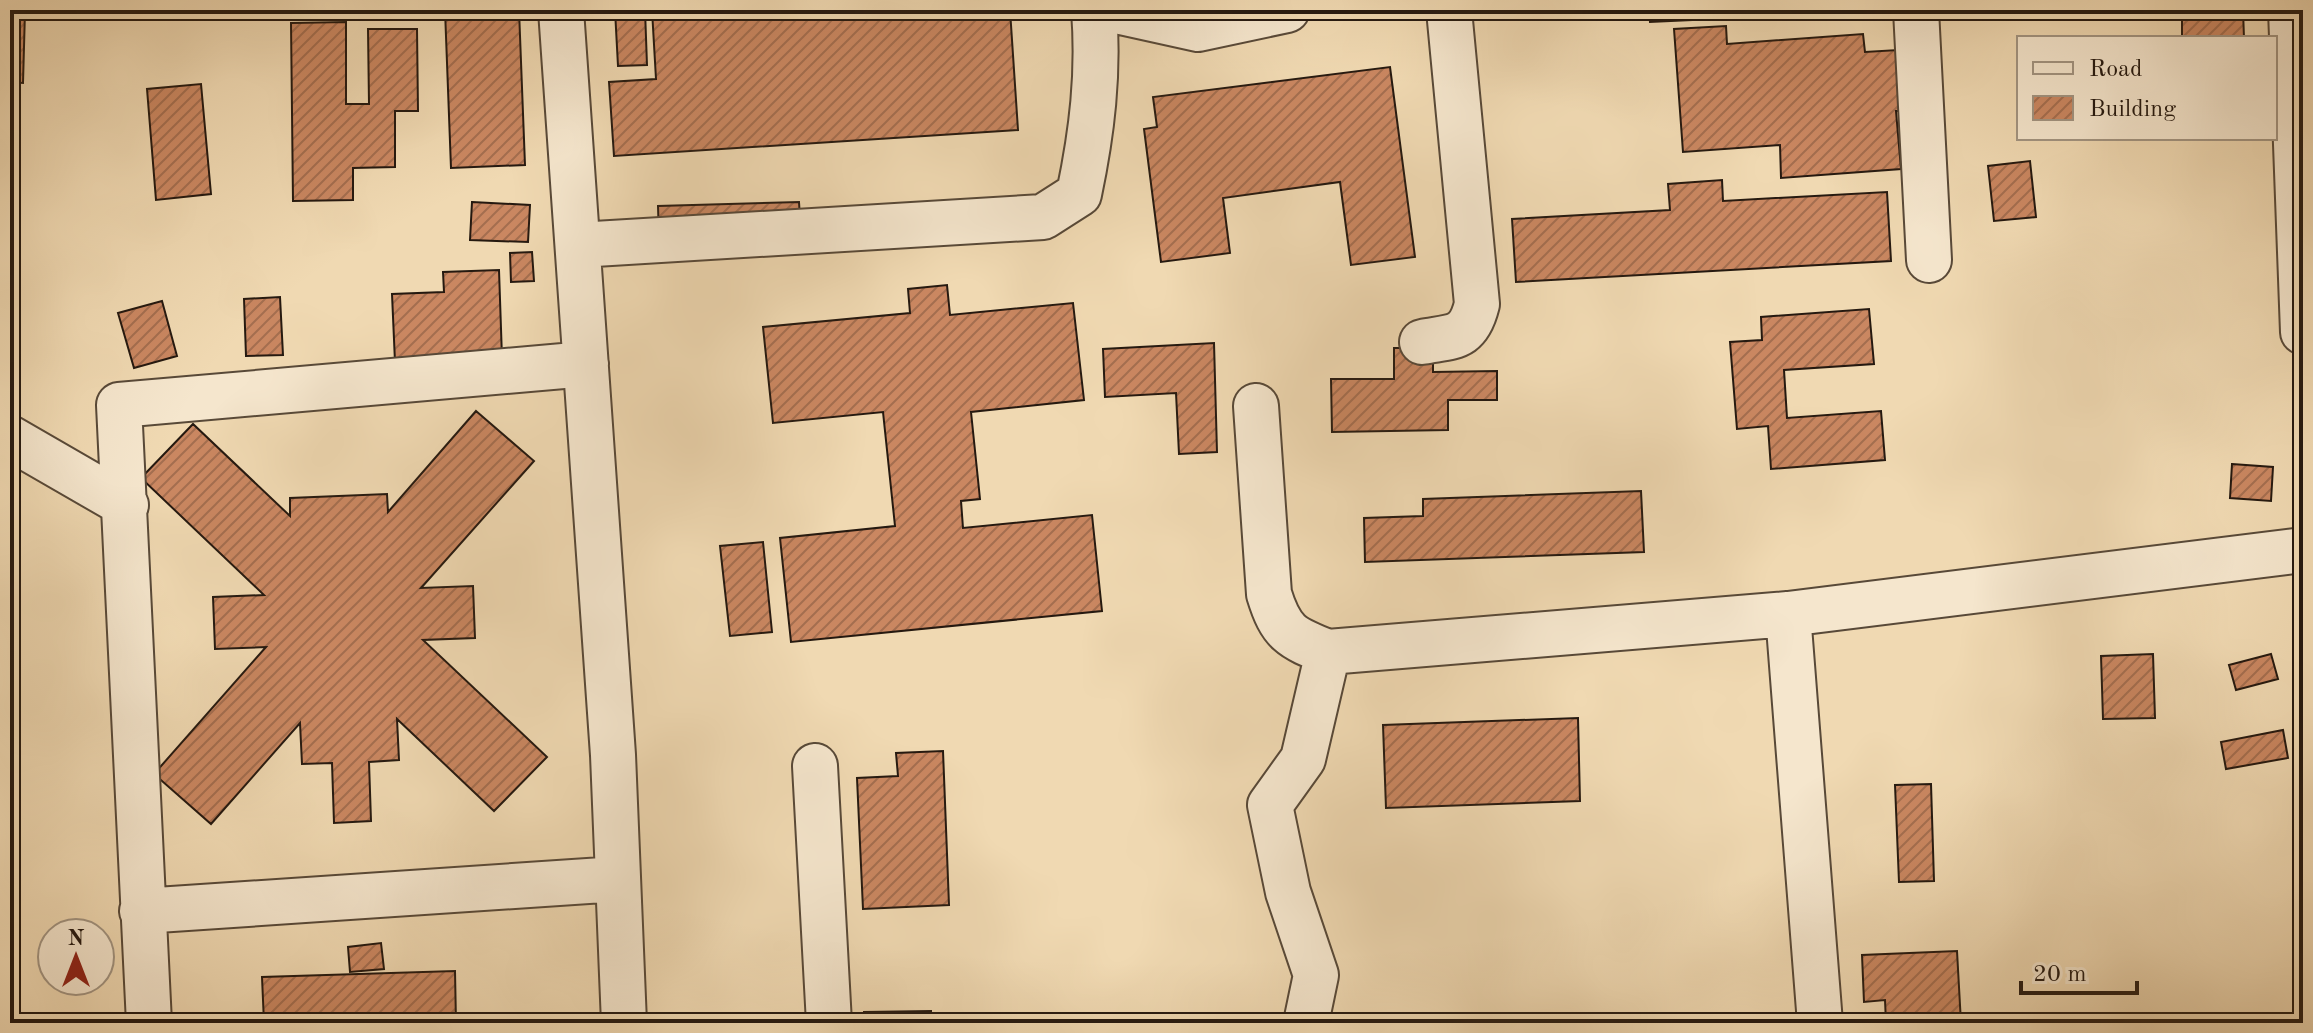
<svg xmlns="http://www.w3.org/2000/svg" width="2313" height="1033" font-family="'Old Standard TT',serif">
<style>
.building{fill:url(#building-hatch);stroke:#251910;stroke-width:2}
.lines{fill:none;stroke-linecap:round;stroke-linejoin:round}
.minor-casing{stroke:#584938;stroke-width:48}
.minor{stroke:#f5e6cd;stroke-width:44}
</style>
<defs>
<pattern id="building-hatch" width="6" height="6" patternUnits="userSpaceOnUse" patternTransform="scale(2)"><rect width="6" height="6" fill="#ca8761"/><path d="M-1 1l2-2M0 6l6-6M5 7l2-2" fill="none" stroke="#a46e4f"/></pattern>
</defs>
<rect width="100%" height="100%" fill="#f0d9b2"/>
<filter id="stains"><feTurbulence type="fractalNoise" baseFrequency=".0025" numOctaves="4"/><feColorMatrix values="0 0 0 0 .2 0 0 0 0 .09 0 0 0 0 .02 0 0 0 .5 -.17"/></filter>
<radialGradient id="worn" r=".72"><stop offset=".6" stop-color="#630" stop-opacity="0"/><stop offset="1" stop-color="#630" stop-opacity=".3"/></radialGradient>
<!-- building -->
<path class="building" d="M10,10L25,11L23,83L10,82Z
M445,10H519L525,165L451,168Z
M615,10H645L647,65L618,66Z
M652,10H1010L1018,130L614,156L609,82L656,79Z
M1649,10H1845V13L1650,22Z
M2182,10H2243L2244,38H2182Z
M346,22V104H369L368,29H417L418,111H395V167L353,168V200L293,201L291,23Z
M1726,26L1727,44L1863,34L1865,52L1898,50L1902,111H1896L1901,169L1781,178L1780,145L1683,152L1674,29Z
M1390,67L1415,257L1351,265L1340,182L1223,198L1230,253L1161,262L1144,129L1157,127L1153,97Z
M201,84L211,194L156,200L147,89Z
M2030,161L2036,217L1994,221L1988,166Z
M1722,180L1723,201L1887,192L1891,261L1516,282L1512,219L1670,210L1668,184Z
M472,202L530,205L528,242L470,240Z
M799,202L801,234L659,239L658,206Z
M532,252L534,281L511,282L510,253Z
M499,270L502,358L395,362L392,294L444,292L443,272Z
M947,285L950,315L1073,303L1084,400L971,412L980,499L961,501L963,528L1092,515L1102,611L791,642L780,538L895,526L883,412L773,423L763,327L910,313L908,289Z
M280,297L283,355L246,356L244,299Z
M162,301L177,356L134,368L118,313Z
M1869,309L1874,364L1784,370L1787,418L1881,411L1885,460L1771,469L1768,426L1737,429L1730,342L1762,340L1761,317Z
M1214,343L1217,452L1179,454L1176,393L1105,397L1103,349Z
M1394,348H1433V372L1497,371V400H1448V430L1332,432L1331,379H1394Z
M476,411L534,461L421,588L473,586L475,638L423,640L547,757L494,811L397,719L399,760L369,762L371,821L334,823L332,763L302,764L300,723L211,824L154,774L266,647L215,649L213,597L264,595L141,478L193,424L290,516V498L387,494L388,512Z
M2232,464L2273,467L2271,501L2230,498Z
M1641,491L1644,552L1365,562L1364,518L1423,516V499Z
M763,542L772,632L730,636L720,546Z
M2153,654L2155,718L2103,719L2101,656Z
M2271,654L2278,679L2236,690L2229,665Z
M1578,718L1580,801L1386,808L1383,725Z
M2283,730L2288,758L2226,769L2221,742Z
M943,751L949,905L863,909L857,778L898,776L896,753Z
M1931,784L1934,881L1899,882L1895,785Z
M381,943L384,969L350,972L348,947Z
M1957,951L1961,1023H1886L1885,1000L1864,1002L1862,955Z
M455,971L456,1023H264L262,977Z
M931,1011V1023H864V1012Z"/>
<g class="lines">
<defs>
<path id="minor" d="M561,10L613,755L624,1023
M1112,10L1198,29L1287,10
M1916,10L1929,260
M2291,10L2303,332
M578,245L1043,217L1079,194C1092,132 1099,74 1094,10
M1422,342C1454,336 1468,340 1477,304L1449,10
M1256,406L1269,594C1281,633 1291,638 1328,652L1788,614L2303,550
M10,438L126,505
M1788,614L1820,1023
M815,766L829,1023
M142,911L618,879
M149,1023L119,405L586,364
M1306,1023L1316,975L1288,892L1270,805L1303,759L1328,652"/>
</defs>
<!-- minor casing -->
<use href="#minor" class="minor-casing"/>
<!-- minor -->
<use href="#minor" class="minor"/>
</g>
<!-- margin -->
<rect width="2313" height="1033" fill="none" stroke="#f0d9b2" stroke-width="40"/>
<rect x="12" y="12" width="2289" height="1009" fill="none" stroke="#251910" stroke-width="4"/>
<rect x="20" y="20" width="2273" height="993" fill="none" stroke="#251910" stroke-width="2"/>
<!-- legend -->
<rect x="2017" y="36" width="260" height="104" fill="#f5e6cd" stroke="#a29481" stroke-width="2"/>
<rect x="2033" y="62" width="40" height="12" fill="#f5e6cd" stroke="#a29481" stroke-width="2"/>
<text x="2089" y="76" font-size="24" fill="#251910">Road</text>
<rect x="2033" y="96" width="40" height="24" fill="url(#building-hatch)" stroke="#a29481" stroke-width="2"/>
<text x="2089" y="116" font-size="24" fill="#251910">Building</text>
<!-- north arrow -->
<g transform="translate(76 957)"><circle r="38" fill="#f5e6cd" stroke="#a29481" stroke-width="2"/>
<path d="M0-6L14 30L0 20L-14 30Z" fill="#8f2418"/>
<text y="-12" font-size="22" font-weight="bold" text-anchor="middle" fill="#251910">N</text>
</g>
<!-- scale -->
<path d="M2021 981v12h116v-12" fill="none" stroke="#251910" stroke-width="4"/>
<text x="2033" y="981" font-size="24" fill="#251910" stroke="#f5e6cd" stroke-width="6" paint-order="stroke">20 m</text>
<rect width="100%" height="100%" filter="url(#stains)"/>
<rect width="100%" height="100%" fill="url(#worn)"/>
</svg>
